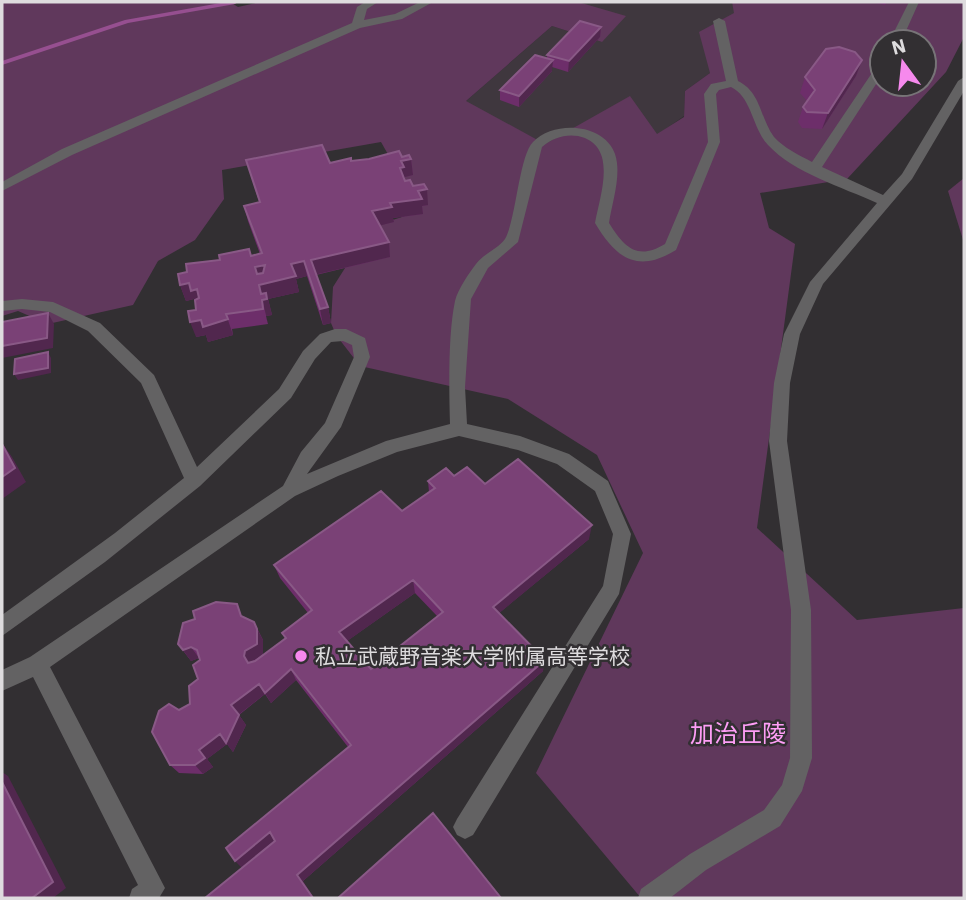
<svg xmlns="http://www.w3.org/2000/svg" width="966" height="900" font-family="'IBM Plex Sans','Noto Sans JP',sans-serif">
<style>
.built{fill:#3f373e}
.green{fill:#60385c;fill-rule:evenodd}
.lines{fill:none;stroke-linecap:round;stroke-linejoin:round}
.stream{fill:#964f90;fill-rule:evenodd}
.minor{fill:#636263;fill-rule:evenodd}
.wall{fill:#6d2e6a;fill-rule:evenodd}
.shaded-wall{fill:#51274e}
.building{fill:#7a4176;stroke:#895986;stroke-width:2;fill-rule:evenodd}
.poi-dot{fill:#f689ed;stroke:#322f32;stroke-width:2.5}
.labels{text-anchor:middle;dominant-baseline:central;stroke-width:5;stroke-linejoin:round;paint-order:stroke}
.poi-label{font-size:21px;fill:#dedcde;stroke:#322f32;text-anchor:start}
.near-park-label{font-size:24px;fill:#fe9ef6;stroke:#322f32}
</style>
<rect width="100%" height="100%" fill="#322f32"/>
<!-- built -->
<path class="built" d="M578,2H732L735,12L710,73L685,91L684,116L657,135L545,144L465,102L552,26L602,42Z"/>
<!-- green -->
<path class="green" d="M2,2H230L238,7L260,2H578L626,16L602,42L552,26L466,101L545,144L630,96L657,134L684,117L685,91L710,73L699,32L734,13L732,2H964V37L946,72L847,179L760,193L769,228L795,244L757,528L857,620L964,608V898H641L536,773L643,553L597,455L508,399L360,366L336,335L331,323L333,287L371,227L405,216L415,202L381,142L222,170L224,199L195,240L158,261L133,305L48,324L18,311L2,316ZM882,42H924V84H882Z
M964,178V243L948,191Z"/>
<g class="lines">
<!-- stream -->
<path class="stream" d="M226,2H238L235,4L128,23L2,65V61L125,20Z"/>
<!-- minor -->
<path class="minor" d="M365,2H378L367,9L364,20L395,14L420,2H433L402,19L360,28L72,155L2,191V182L62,149L352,23L357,7Z
M909,2H919L901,42H889Z
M719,18L725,21L738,81C761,92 760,118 774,137C784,148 799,155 812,162L878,64L882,62V75L822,167L883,195L902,174L958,81L964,77V91L912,179L823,284L800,334L790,383L787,441L811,610L812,758L802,791L780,826L706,870L670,898H638L641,889L690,854L764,810L782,785L790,758L791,610L769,441L774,383L784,334L810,282L877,203C842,187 794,173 768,145C752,128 752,97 731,87L719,90L716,94L720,142L676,250C637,274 616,258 595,223C600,195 619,145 578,136C564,134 553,138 542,147L518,242L488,268L471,299L465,387L467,424L520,436L569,454L608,481L631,534L619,594L473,835L465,839L457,835L453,827L457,819L603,586L613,534L595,491L557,464L518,450L459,436L397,452L338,476L295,496L50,667L165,888L159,898H129L132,889L138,885L33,677L2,691V670L30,657L283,486L301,452L325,423L354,357L352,345L343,341L331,342L315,359L291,398L200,486L105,562L2,636V615L115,533L184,478L141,383L88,331L50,312L22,309L2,311V301L22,299L53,302L100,323L154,375L197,467L279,389L303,351L320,334L335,329H346L365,338L370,357L341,427L307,474L386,441L450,424C449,389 448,334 455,301C458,289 469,273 476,264C483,254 498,249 505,239C516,220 519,156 533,142C554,120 604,123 615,154C622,175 612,202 609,223C624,247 637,261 665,244L708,142L704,94L711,84L726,81L713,21Z"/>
</g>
<!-- wall -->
<path class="wall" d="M872,2H887L885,5Z
M601,27L600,37L568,72L552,67V71L519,107L500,100V90L547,58V55Z
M862,60L856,76L822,129L802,128L798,122L803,107L807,101L800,93L805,77Z
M402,157L411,159L413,175L405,177V179L413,186L428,205L422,206L423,214L393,218L394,222L380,225L389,242L390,257L316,275L328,307L331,323L323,325L307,276L296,279L299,292L268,299L272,315L266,316L268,324L232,329L233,335L208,342L206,335L196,337L195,302L194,299L186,301L180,285L251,255L260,254L248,221L244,206L259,202L246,160L330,163Z
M454,476L485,484L589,539L499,613L543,671L303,881L242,868L348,747L296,680L271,703L265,694L239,715L246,725L233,752L227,744L207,759L213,767L203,774L179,773L170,765L179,710L190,704L198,679L200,660L199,658L191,661L178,644L254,622L263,640V655L285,639L282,633L308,613L280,578L274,565L402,511L429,492L428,481ZM415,593L437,616L371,669L347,641Z"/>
<!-- shaded-wall -->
<path class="shaded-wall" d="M601,27L600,37L568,72L569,61Z
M553,60L552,71L519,107V96Z
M862,60L856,76L822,129L828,113Z
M411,159L413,175L405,177V183L400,168L401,161Z
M427,189L428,205L422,206L423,214L393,218L394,222L374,227L372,211L418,191Z
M389,242L390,257L314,275L311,260Z
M304,261L307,276L296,279L299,292L268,299L272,315L266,316L268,324L259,285L291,264Z
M265,265L269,281L259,283L255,267Z
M189,283L197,289L203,305L196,306L194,299L186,301L180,285Z
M328,307L331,323L323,325L320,309Z
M48,313L54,324L53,348L2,358V346Z
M226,314L233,335L208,342L206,335L196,337L190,322Z
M48,352L51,358V373L18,380L14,374Z
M2,443L12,457L26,482L2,499Z
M592,525L589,539L492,619L493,607Z
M413,580L415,593L343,644L339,632Z
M257,629L263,640V655L251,662L250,667L244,656L245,651Z
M191,647L199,658L191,661L183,650Z
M545,660L543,671L303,881L314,898H313L297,875Z
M291,669L296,680L271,703L265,693Z
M259,684L265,694L238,715L231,705Z
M239,715L246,725L233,752L227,744L207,759L213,767L203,774L195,765L199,750Z
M2,772L8,776L66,888L53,898H32L2,782Z
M270,832L276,839L242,868L235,861Z"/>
<!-- building -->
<path class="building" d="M580,21L601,27L569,61L547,55Z
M839,47L855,52L862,60L828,113L807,112L803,107L815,90L805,77L826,49Z
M535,55L553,60L519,96L500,90Z
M322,145L330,163L351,158V161L369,159L399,151L402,157L409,155L411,159L401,161L404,167L400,168L405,181L410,180L413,186L424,184L427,189L418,191L422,199L390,203L392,207L372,211L389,242L311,260L328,307L320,309L304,261L291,264L296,276L259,285L261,294L266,293L267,299L262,300L263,309L226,314L228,319L203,327L201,320L190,322L188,311L196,310L195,300L199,298L197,289L191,291L189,283L180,285L178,274L187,272L186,264L220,260L219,255L249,249L251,256L262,253L244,206L260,202L246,160ZM265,265L263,273L257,274L255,267Z
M48,313L47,338L2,346V322Z
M48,352V368L14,374L15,359Z
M2,444L15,468L2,477Z
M518,459L592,525L493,607L545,660L297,875L313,898H205L275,841L270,832L235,861L226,848L351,745L291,669L265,693L259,684L231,705L239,715L226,743L220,734L199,750L205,758L195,765H170L152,732L159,711L169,704L179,710L190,704L189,686L198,679L193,665L200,660L197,650L191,647L183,650L178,644L183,623L195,619L193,611L201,608L216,602L237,604L241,616L254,622L257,629V644L245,651L244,656L248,663L255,661L286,638L282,633L312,610L274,565L381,491L402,511L435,488L428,481L446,468L454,476L467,467L485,484ZM413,580L443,612L371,669L339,632Z
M2,782L53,882L32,898H2Z
M433,813L501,898H338Z"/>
<!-- markers -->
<circle class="poi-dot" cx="301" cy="656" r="7"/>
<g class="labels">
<!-- poi labels -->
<g class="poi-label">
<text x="315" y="656">私立武蔵野音楽大学附属高等学校</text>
</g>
<!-- near-park labels -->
<g class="near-park-label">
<text x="738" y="733">加治丘陵</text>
</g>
</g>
<!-- border -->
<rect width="966" height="900" fill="none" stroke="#dedcde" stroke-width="7"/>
<!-- north arrow -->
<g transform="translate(903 63) rotate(345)"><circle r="33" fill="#322f32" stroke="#777477" stroke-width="2"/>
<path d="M0-5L12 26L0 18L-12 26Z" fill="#f689ed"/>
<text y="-10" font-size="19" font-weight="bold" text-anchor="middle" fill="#dedcde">N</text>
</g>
</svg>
